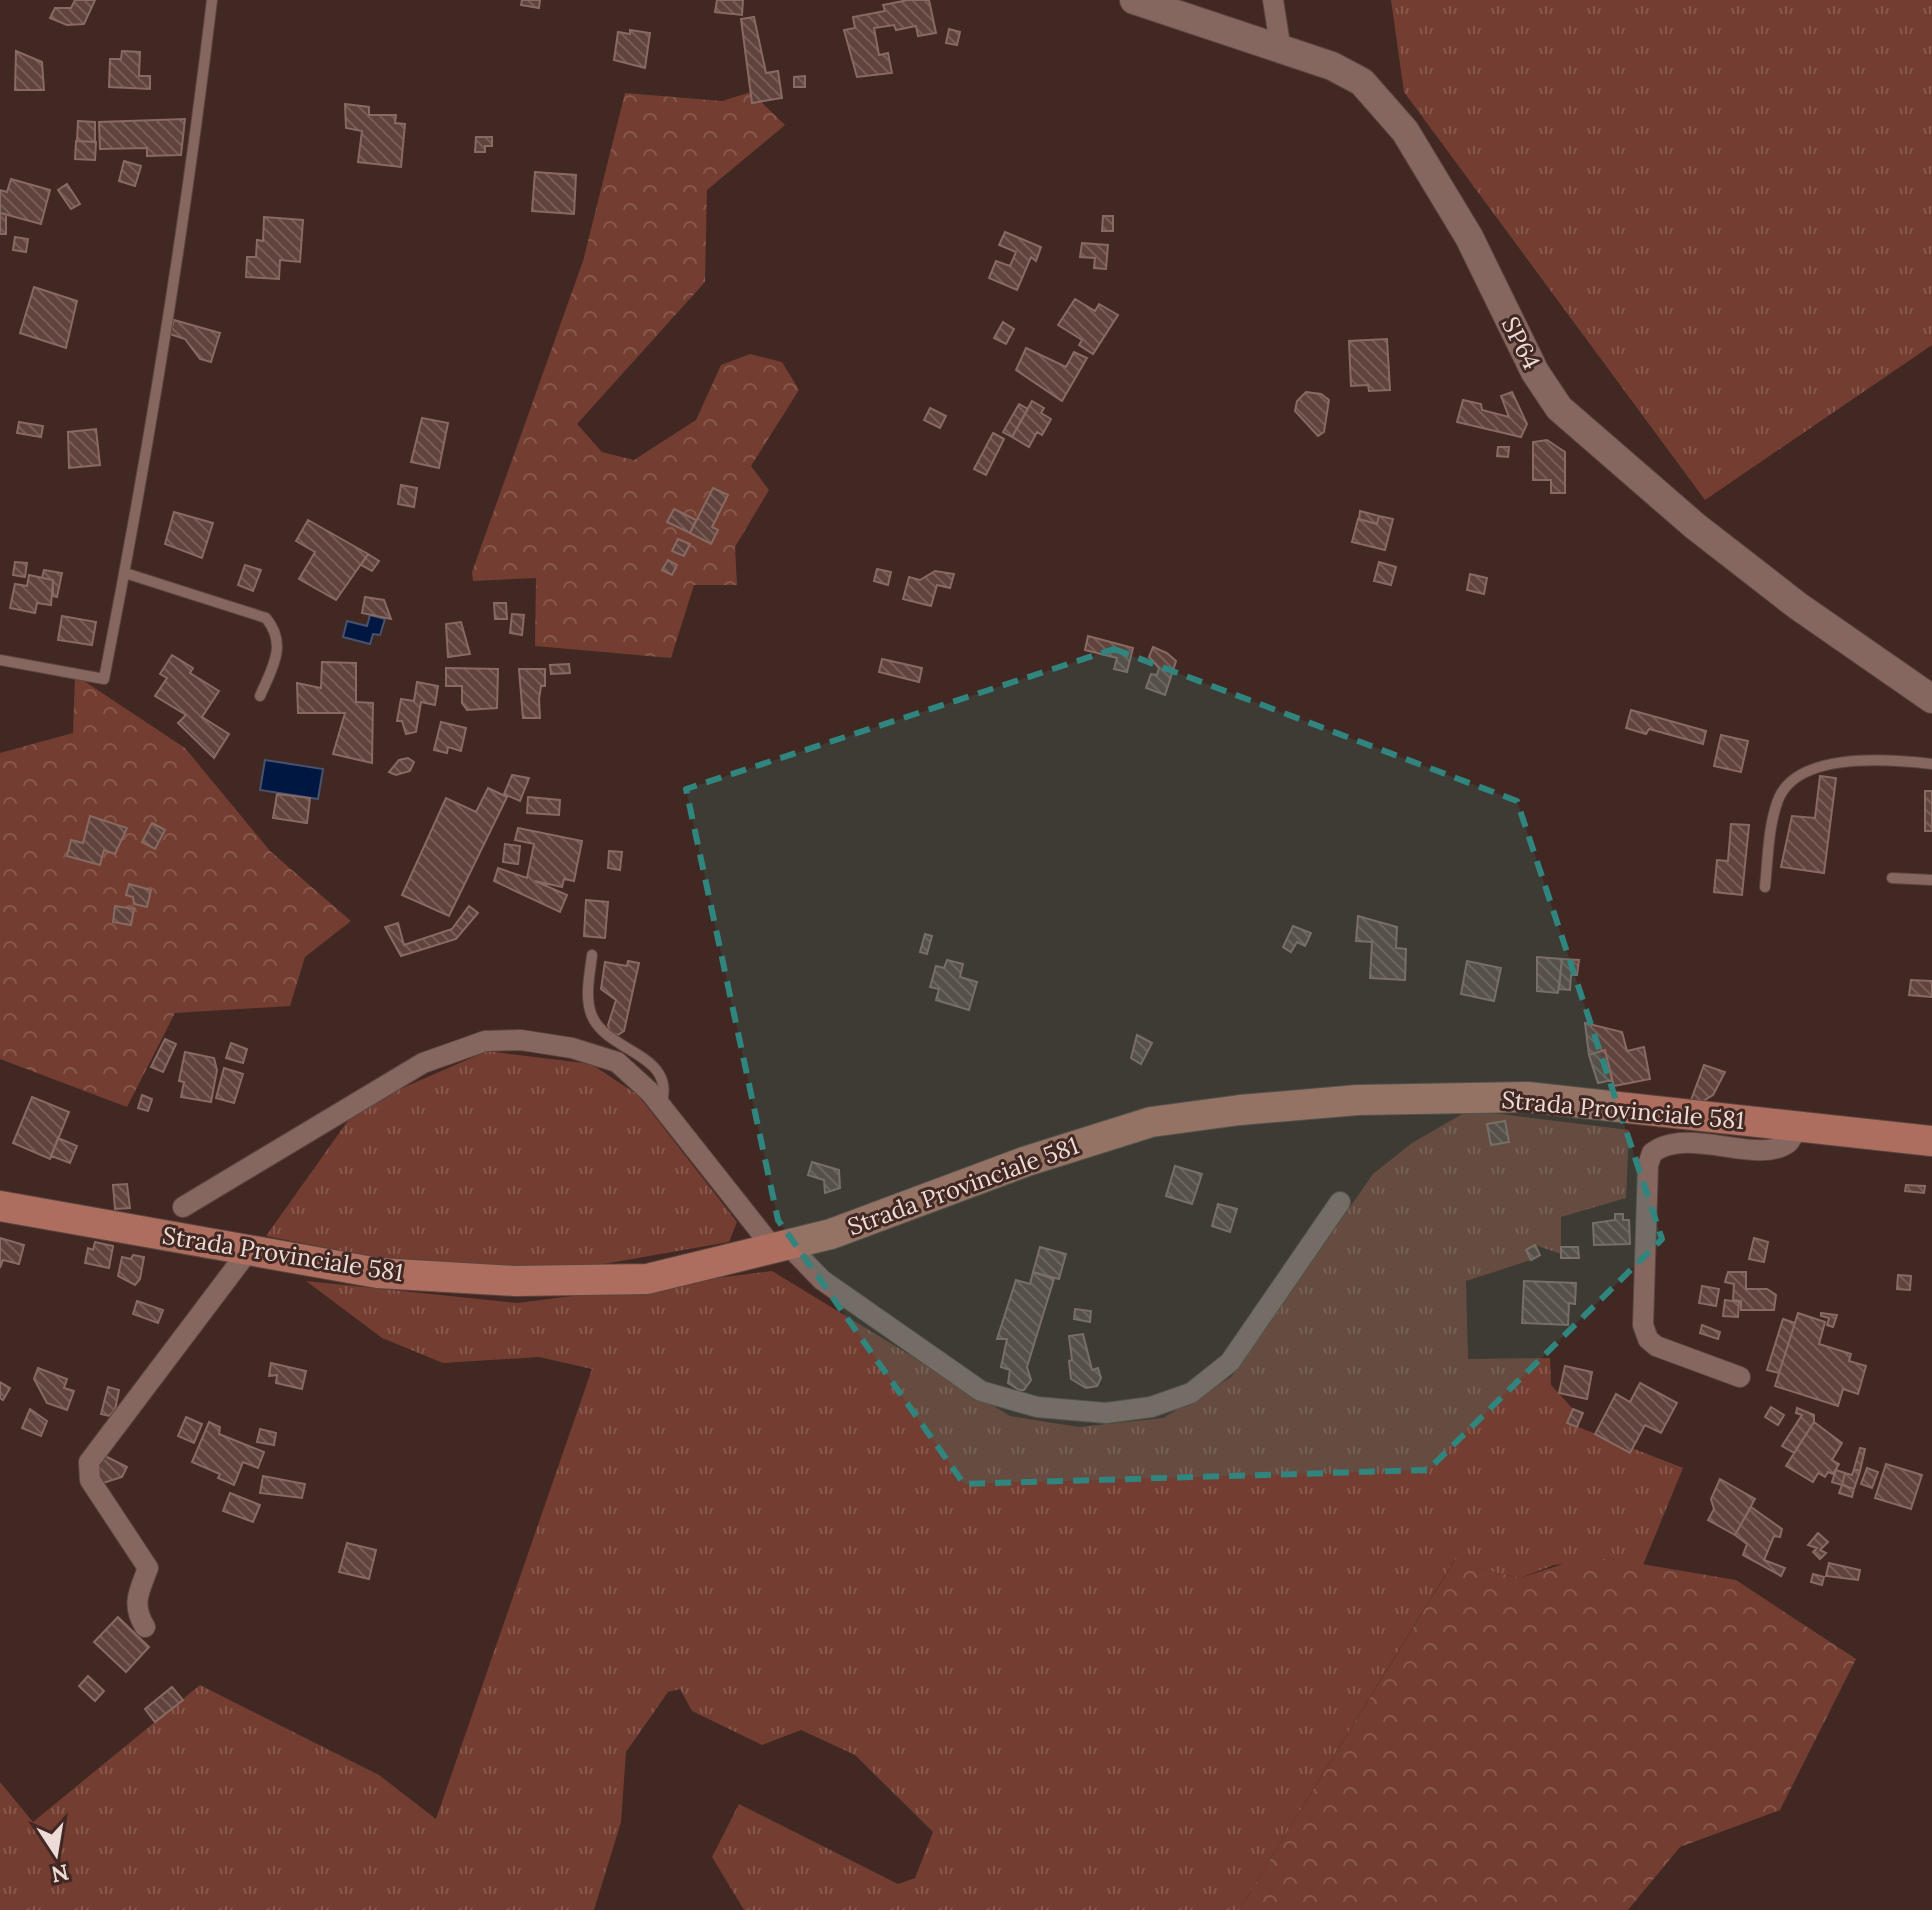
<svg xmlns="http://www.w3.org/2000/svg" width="1932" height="1910" font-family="Lora,serif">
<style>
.grass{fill:url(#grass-tufts)}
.forest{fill:url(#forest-crowns)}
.water{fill:#001741;stroke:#47526e;stroke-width:2}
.building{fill:url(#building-back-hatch);stroke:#896a62;stroke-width:2}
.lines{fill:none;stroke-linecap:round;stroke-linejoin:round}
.lane-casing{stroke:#5b4540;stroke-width:12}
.street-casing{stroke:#5b4540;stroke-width:22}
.secondary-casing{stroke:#5b4540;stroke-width:30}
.primary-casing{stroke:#5b4540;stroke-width:32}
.lane{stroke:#85675f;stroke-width:10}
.street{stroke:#85675f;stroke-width:20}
.secondary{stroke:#85675f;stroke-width:28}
.primary{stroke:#ad6e5f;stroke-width:30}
.marked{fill:#30857e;fill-opacity:0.2;stroke:#30857e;stroke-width:6;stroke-dasharray:16 10;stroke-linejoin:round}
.labels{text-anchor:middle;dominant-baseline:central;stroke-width:6;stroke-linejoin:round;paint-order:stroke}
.street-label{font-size:24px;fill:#eddbd7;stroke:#422822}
</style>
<defs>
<pattern id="grass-tufts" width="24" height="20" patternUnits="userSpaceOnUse" patternTransform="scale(2)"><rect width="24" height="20" fill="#733d31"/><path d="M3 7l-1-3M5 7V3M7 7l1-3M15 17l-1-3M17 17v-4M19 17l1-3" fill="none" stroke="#87584e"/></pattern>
<pattern id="forest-crowns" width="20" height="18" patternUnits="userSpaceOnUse" patternTransform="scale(2)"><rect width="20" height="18" fill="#733d31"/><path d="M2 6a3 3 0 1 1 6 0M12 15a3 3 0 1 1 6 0" fill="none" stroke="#87584e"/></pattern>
<pattern id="building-back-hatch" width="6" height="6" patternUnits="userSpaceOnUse" patternTransform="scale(2)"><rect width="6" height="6" fill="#5f433c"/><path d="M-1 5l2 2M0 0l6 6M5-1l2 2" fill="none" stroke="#765e57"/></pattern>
</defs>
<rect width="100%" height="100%" fill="#422822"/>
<!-- grass -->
<path class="grass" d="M1391,0H1932V345L1705,500L1404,92Z
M487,1051L591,1064L638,1095L737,1222L729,1242L575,1269L420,1266L266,1236L357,1108Z
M1469,1110L1629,1130L1626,1198L1561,1217V1254L1535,1245L1531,1260L1466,1281L1468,1359L1550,1358L1551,1385L1573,1409L1568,1423L1683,1468L1643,1565L1612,1559L1554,1565L1520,1578L1457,1564L1455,1559L1239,1910H744L712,1857L739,1804L898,1884L915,1878L933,1832L855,1755L801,1730L762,1745L692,1711L680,1689L668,1692L626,1752L621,1822L594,1910H0V1782L33,1822L200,1685L379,1775L436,1819L592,1369L539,1357L443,1363L382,1338L306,1281L517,1303L772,1271L1010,1416L1079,1427L1163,1418L1231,1377L1373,1174L1412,1143Z"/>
<!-- forest -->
<path class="forest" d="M751,92L785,125L707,190L705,282L577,424L602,452L634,460L696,420L721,365L750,354L782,362L799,390L751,466L769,490L735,547L737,585H694L671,658L535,646L536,578L473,581L472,572L583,261L625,93L722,101Z
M75,675L185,748L270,851L351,921L305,957L290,1006L175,1013L127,1107L0,1059V753L73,733Z
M1456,1558L1458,1564L1520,1578L1578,1559H1612L1736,1580L1856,1659L1780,1810L1680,1847L1628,1910H1239Z"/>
<!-- water -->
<path class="water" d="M370,615L385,619L380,635L373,634L370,644L343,637L347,621L367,626Z
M265,760L323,769L318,799L260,790Z"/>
<!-- building -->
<path class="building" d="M75,0H95L84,24L67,25L50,18L55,8H71Z
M522,0H540L539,8L521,5Z
M717,0H743L742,15L715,12Z
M908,0H929L936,33L918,36L916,26L896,30L894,25L874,28L879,55L888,53L892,73L857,77L844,30L855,28L853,17L885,11L883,5Z
M754,17L766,73L778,71L782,98L752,103L741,19Z
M949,29L960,32L957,45L946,43Z
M630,30L650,33L645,68L614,60L618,32L630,34Z
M16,51L42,62L44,90H15Z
M122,51L140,52L139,76H150V89L109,87L110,59H121Z
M805,76V87H794V77Z
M345,104L369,107V115H396L395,123L405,124L401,167L358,162L362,131L346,128Z
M185,119L181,155L147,156V148L100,149L99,122Z
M78,121L95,122V142L77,141Z
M476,137H492V146H485V152H475Z
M76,141L96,142L95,160L75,159Z
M124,161L141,166L135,186L119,181Z
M535,172L576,175L574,214L532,211Z
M11,179L50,190L41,224L0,213V190L7,192Z
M67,184L80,204L71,209L58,190Z
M0,213L6,214V234H0Z
M1103,216H1113V231H1102Z
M264,217L303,220L300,262L280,260L279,279L246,277L247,257H256L257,240L263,241Z
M1005,232L1041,247L1036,261L1031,257L1017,290L989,278L996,261L1010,266L1016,252L999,245Z
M15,237L28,239L26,252L13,250Z
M1082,243L1108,245L1106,269L1094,268L1095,258L1080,257Z
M34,287L77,301L66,348L20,333Z
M1075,299L1095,311L1099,304L1118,315L1093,354L1079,345L1082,340L1058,325Z
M174,320L220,333L211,362L200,359L185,339L170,334Z
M1003,322L1014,329L1006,344L994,338Z
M1387,339L1390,390L1369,391L1368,385L1351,386L1349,341Z
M1026,348L1066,367L1074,352L1087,358L1062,401L1016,370Z
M1306,392L1321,394L1329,400L1324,432L1318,436L1295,411L1297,401Z
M1512,392L1527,424L1521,437L1457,422L1463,400L1481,404L1482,410L1509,417L1501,396Z
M1032,401L1044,408L1041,413L1051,419L1042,435L1037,432L1029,447L1012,437Z
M1019,404L1028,409L1012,437L1003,432Z
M930,408L946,416L940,428L924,420Z
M422,418L448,423L439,468L411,462Z
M19,422L43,426L41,437L17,433Z
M96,429L100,465L69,468L68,432Z
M993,433L1004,439L986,475L974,469Z
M1547,440L1565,452V493H1551V480H1533V442Z
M1498,447H1509L1508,457L1497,456Z
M401,485L417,488L414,507L398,504Z
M713,488L728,495L712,527L718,530L711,544L690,533Z
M674,509L696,520L690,533L667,522Z
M1360,511L1379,516L1377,524L1359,519Z
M174,512L213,523L202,558L165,544Z
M1379,516L1393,519L1385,550L1352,542L1358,519L1377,524Z
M308,520L368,554L336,600L299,579L315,552L296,541Z
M678,539L690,544L684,556L672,551Z
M368,554L379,561L372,571L361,565Z
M668,560L677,565L672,575L662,570Z
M15,562L27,563L25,577L13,575Z
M1379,562L1396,567L1391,585L1374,581Z
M245,565L261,570L253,591L238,585Z
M877,569L891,572L888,585L874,581Z
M44,570L62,573L57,597L53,596V580L42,578Z
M935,571L954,574L950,588L937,585L931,606L903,599L909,577L920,580Z
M1470,574L1487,578L1484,594L1467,590Z
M29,575L53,580L51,605L37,603L35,613L10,608L15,584L27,586Z
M365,597L384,600L391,619L362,613Z
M494,603H506L507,619H495Z
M512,614L524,615L522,635L510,633Z
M62,616L96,622L92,645L58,640Z
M461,622L470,654L448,657L446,624Z
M1088,636L1133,648L1127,672L1114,669L1117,658L1085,650Z
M1153,647L1167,653L1176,661L1165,695L1146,688L1151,674L1157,675L1159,668L1149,657Z
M172,655L193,668L190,673L219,691L202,717L229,734L214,758L178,723L186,715L155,696L167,678L160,674Z
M882,659L922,668L919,682L879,672Z
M322,662L356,663V702L373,703L372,763L333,754L345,713H298L297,683L321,688Z
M569,664L570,673L551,674L550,665Z
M446,668L498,669L497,708L467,710L462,703V686H446Z
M519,669H545V686H541L539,699L540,718H523Z
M417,682L438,686L435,705L421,702L416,732L406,734L402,721H397L401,699L414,701Z
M1631,710L1706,731L1703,744L1649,729L1646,734L1626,728Z
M441,722L466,728L461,751L448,747L447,753L434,750Z
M1721,735L1748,741L1741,772L1714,766Z
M408,758L414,762L410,771L396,775L389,772L399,760Z
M512,775L529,778L520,801L504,794Z
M1820,776L1836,778L1824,873L1781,867L1792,816L1815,818Z
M488,788L507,797L449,916L402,895L446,798L476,812Z
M1925,791H1932V831H1925Z
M277,794L310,798L307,823L273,818Z
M528,797L560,800L559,815L527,813Z
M90,816L127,828L115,854L104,850L100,865L67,856L71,840L83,843Z
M152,823L165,830L155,849L142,842Z
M1731,824L1749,825L1742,895L1714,892L1717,860L1728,861Z
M518,828L582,841L574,881L564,879L562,887L535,881L567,895L560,912L494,881L498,868L527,878L534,844L515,840Z
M505,844L520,846L518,864L503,862Z
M609,851L622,852L620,870L608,868Z
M129,884L151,890L147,907L134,904L133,897L126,895Z
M586,900L608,902L605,938L584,936Z
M115,906L134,909L131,925L113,922Z
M469,906L478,913L456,939L401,956L385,927L398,923L404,945L452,929Z
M1358,916L1397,927L1396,948L1406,949L1405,980L1370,978L1372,942L1356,941Z
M1293,926L1311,933L1305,946L1297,942L1291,952L1283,947Z
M925,934L932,936L927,954L920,952Z
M1537,957L1562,959L1558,993L1537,991Z
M1562,959L1579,960L1577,975H1571L1570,990L1559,989Z
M947,960L963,964L960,977L977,982L969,1010L936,1000L939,989L930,987L936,966L944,968Z
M628,961L639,963L624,1031L618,1035L610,1032L608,1025L616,1000L601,989L605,962L627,966Z
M1467,961L1501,968L1494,1001L1461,994Z
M1911,980L1932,981V997L1909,995Z
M1585,1023L1622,1032L1627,1051L1644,1047L1650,1079L1614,1086L1605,1050L1589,1055Z
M1137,1035L1152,1043L1141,1064L1131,1058Z
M165,1039L176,1044L163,1072L151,1067Z
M231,1043L247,1049L243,1063L226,1058Z
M1605,1050L1612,1080L1598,1083L1589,1055Z
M185,1052L214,1058L217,1070L211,1102L181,1097L184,1082L179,1081Z
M1704,1065L1725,1072L1713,1095L1703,1101L1691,1100Z
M224,1068L243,1074L234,1103L216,1098Z
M142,1095L152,1099L148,1111L138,1108Z
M32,1097L69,1112L50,1159L13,1143Z
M1505,1121L1509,1142L1491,1145L1487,1124Z
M58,1138L77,1146L70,1163L51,1156Z
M812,1162L839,1170L840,1188L825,1193L824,1180L808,1175Z
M1175,1166L1202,1174L1192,1204L1166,1196Z
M127,1184L130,1208L115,1209L113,1185Z
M1906,1185L1925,1186L1924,1193L1905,1191Z
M1218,1204L1237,1209L1230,1232L1212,1226Z
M1615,1214H1623V1220H1629L1630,1244L1594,1245L1593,1223L1615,1220Z
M0,1238L24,1245L19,1264L3,1260L0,1268Z
M1754,1238L1768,1242L1764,1262L1749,1259Z
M95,1242L113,1246L109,1268L85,1263L88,1248L93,1250Z
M1535,1245L1540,1255L1531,1260L1526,1250Z
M1040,1247L1066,1254L1059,1279L1033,1272Z
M1561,1247H1578L1579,1258H1561Z
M133,1255L144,1257L140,1279L135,1285L118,1276L122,1257L131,1259Z
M1033,1272L1054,1279L1027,1367L1031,1380L1024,1390H1019L1008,1383L1010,1370L1001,1367L1007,1339H997L1016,1280L1030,1284Z
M1728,1272H1746V1289H1767L1776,1295L1774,1310H1741V1301L1733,1300L1734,1284L1725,1282Z
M1898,1275L1911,1276L1910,1290L1897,1289Z
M1524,1281L1576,1283L1575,1304L1569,1303L1568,1325L1522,1323Z
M1702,1286L1719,1289L1716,1306L1699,1303Z
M1725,1300L1739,1302L1738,1317L1723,1316Z
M137,1301L163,1310L158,1323L133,1314Z
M1075,1309L1091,1311L1090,1322L1074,1319Z
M1798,1313L1825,1322L1819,1344L1851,1354L1849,1361L1866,1366L1858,1394L1843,1389L1838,1406L1775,1386Z
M1821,1313L1837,1315L1833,1327L1827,1325L1829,1318L1821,1316Z
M1783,1319L1795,1323L1779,1373L1767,1370Z
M1702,1325L1720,1332L1718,1339L1700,1333Z
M1083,1334L1092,1370L1098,1368L1101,1378L1097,1386L1086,1388L1071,1379L1069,1361L1072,1360L1069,1336Z
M271,1363L306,1371L302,1389L276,1383L277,1375L269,1376Z
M1565,1366L1592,1372L1587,1399L1559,1393Z
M38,1368L67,1379L64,1388L74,1391L67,1410L47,1403L34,1379Z
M0,1382L10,1388L3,1400L0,1398Z
M1640,1383L1677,1403L1661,1433L1645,1425L1630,1453L1595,1434L1616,1394L1630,1402Z
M108,1387L119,1390L115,1410L109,1416L101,1414Z
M1771,1407L1784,1415L1778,1425L1765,1417Z
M1797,1408L1814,1415V1422L1794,1453L1782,1446L1802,1415L1796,1413Z
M30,1409L47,1421L41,1436L22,1428Z
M1573,1409L1583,1413L1577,1427L1567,1423Z
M186,1417L202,1424L194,1443L178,1436Z
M209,1422L220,1427L219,1434L264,1452L258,1468L243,1462L234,1485L218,1478L220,1474L192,1462Z
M1814,1422L1842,1443L1832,1460L1839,1464L1833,1474L1828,1472L1825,1477L1818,1473L1813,1482L1786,1466Z
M260,1429L276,1433L274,1445L257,1442Z
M1860,1448L1865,1449L1860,1471L1854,1469Z
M101,1454L127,1467L122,1477L103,1483L94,1468Z
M1886,1464L1922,1475L1911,1509L1875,1498Z
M1867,1468L1878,1472L1872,1488L1861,1484Z
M1854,1469L1860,1471L1854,1489L1842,1485L1845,1473L1852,1475Z
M1836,1470L1845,1473L1842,1485L1832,1482Z
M263,1476L305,1484L302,1498L260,1493Z
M1720,1479L1755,1499L1735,1535L1708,1520L1714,1509L1711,1499Z
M1842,1485L1854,1489L1852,1497L1839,1493Z
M230,1493L260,1505L253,1522L223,1511Z
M1751,1507L1782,1529L1780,1537L1774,1536L1764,1560L1785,1568L1781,1576L1743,1555L1747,1544L1735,1535Z
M1818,1533L1828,1542L1820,1550L1826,1553L1820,1559L1813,1552L1817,1548L1808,1545Z
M347,1543L376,1550L369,1579L339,1572Z
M1829,1563L1860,1570L1858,1580L1826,1576Z
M1813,1574L1824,1577L1822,1585L1811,1582Z
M118,1617L149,1647L126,1672L94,1642Z
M88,1676L104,1691L95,1701L79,1686Z
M172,1687L183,1700L155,1722L145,1709Z"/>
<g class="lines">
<defs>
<path id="lane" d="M125,573L266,618C288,645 272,668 260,696
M0,660L104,679C148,454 185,228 212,0
M1892,878L1932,880
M1765,887C1768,858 1768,827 1778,800C1797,751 1890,759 1932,764
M592,955C590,974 584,997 592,1016C608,1053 678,1054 661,1105"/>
<path id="street" d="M1273,0L1281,51
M183,1207L423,1063L485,1041L521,1040L572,1048L617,1062L650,1092L774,1249
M789,1246L822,1280L981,1391L1037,1407L1106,1413L1151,1407L1191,1393L1230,1362L1340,1202
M1740,1377L1656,1346L1648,1339L1643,1325L1648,1165L1652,1153C1688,1125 1757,1166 1788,1143C1792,1139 1795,1131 1798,1126
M145,1627C131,1604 139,1592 148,1568L90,1480L89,1462L249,1250"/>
<path id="secondary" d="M1134,0L1332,66L1362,82L1405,131L1469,237L1535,372L1559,408L1695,526L1798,606L1932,699"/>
<path id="primary" d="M0,1206L378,1273L515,1281L647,1279L831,1234L1027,1161L1151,1122L1240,1110L1358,1100L1527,1097L1932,1141"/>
</defs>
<!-- lane casing -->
<use href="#lane" class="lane-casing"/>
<!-- street casing -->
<use href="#street" class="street-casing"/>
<!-- secondary casing -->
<use href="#secondary" class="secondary-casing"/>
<!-- primary casing -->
<use href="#primary" class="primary-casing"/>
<!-- lane -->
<use href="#lane" class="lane"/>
<!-- street -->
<use href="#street" class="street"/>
<!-- secondary -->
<use href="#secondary" class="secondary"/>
<!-- primary -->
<use href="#primary" class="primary"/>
</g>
<!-- marked area -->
<path class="marked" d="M1114,649L1517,801L1662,1239L1428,1470L964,1484L778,1220L686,789Z"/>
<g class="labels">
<!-- street labels -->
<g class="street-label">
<text transform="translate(1521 343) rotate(63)">SP64</text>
<text transform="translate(1623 1110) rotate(5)">Strada Provinciale 581</text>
<text transform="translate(963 1186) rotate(-20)">Strada Provinciale 581</text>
<text transform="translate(283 1254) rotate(9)">Strada Provinciale 581</text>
</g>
</g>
<!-- north arrow -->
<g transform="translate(56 1854) rotate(168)" stroke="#422822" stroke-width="6" paint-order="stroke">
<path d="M0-6L14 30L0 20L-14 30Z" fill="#eddbd7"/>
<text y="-12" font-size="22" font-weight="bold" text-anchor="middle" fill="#eddbd7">N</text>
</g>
</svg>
